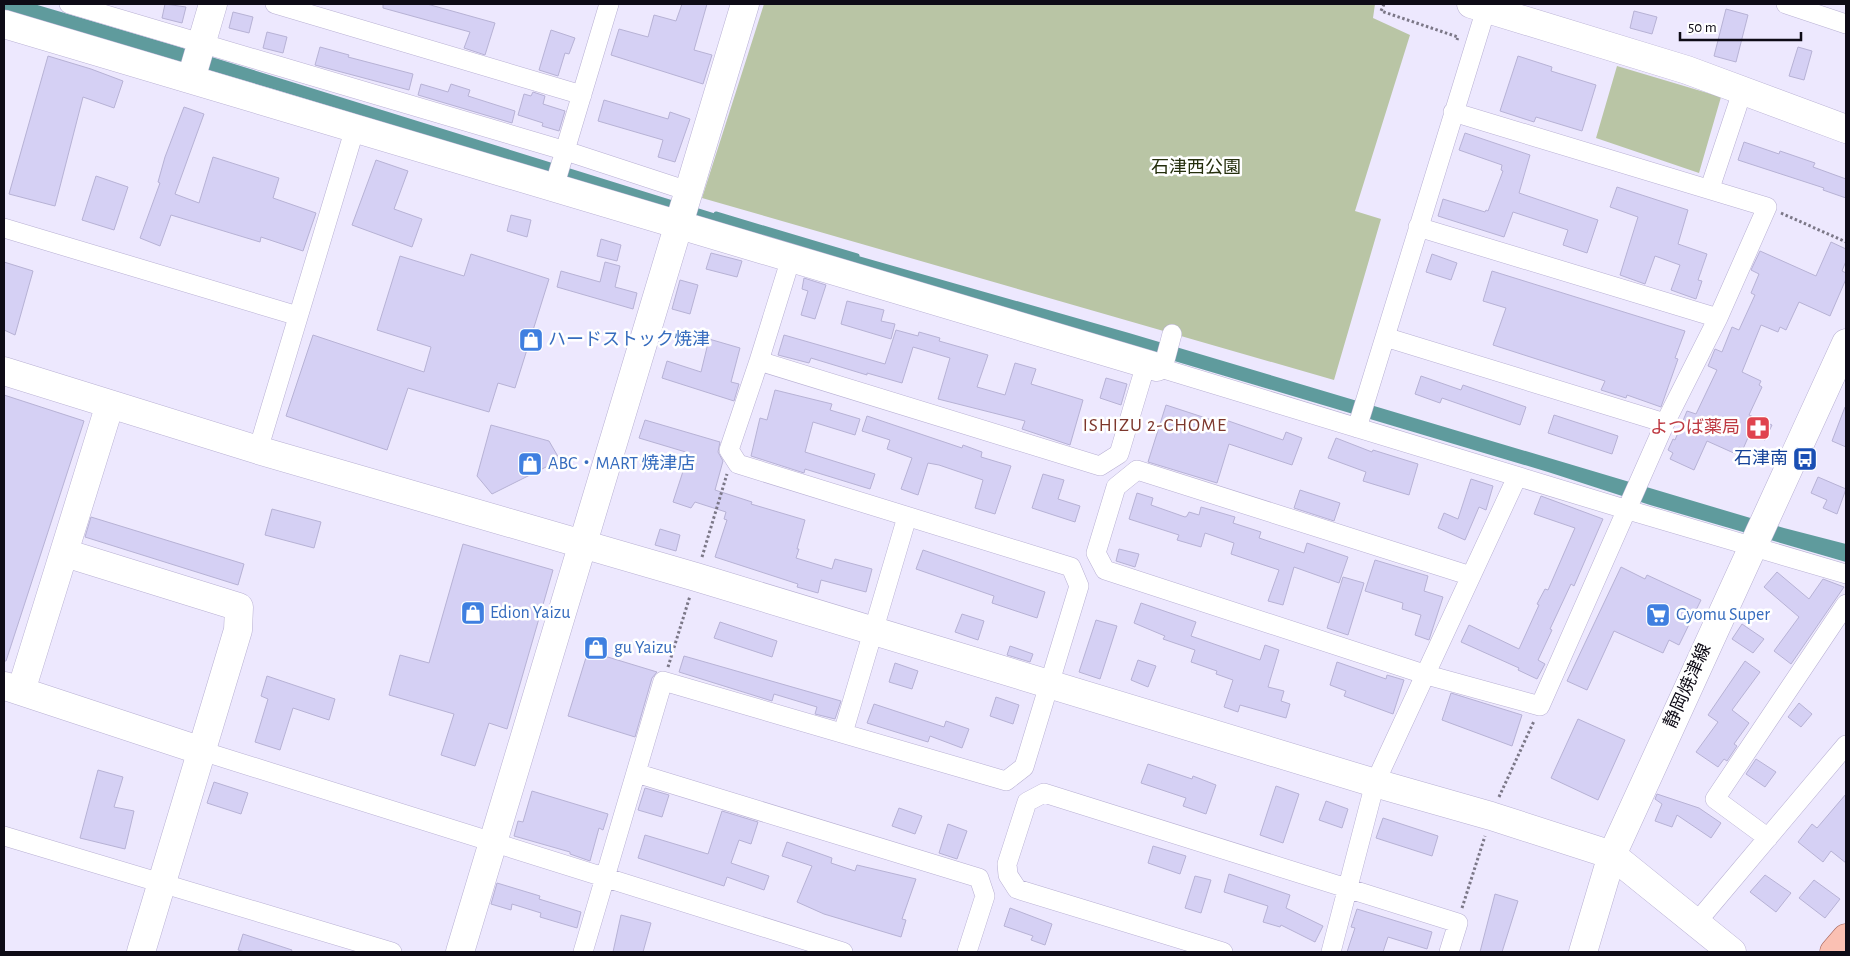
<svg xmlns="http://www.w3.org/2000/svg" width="1850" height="956" font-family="'Alegreya Sans','Noto Sans JP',sans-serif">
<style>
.green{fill:#b9c5a5}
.water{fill:#5f9b9d}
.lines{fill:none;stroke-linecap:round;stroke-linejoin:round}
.stream{stroke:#5f9b9d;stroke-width:5}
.building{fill:#d5d0f4;stroke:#b7b2d5}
.street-casing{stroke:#b8b0d3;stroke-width:20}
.secondary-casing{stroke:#b8b0d3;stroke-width:29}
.primary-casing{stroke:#a5655c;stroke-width:29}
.path{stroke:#7b7787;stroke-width:3;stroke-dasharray:2.5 2.5;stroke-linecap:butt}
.street{stroke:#fff;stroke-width:19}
.secondary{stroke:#fff;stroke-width:28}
.primary{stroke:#fac0b3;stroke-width:28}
.labels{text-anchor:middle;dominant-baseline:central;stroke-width:5;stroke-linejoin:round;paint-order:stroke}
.park-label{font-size:18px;fill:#242e0c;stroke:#fff}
.shop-label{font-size:18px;fill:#366cbe;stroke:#fff;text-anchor:start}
.health-label{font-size:18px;fill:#be3a42;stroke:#fff;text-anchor:end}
.transit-label{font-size:18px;fill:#164399;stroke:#fff;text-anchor:end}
.street-label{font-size:18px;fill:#0e0b16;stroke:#fff}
.neighbourhood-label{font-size:19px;letter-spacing:1px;fill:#7d372c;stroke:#fff}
</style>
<rect width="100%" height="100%" fill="#ede8fe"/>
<!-- green -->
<path class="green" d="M764,4H1375L1373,18L1410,35L1355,211L1381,219L1334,380L702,198Z
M1617,66L1721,97L1699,173L1596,138Z"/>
<!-- water -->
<path class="water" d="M4,4H34L173,45L781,234L1129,333L1784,528L1846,544V562L1650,505L1548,472L865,269L273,89L4,10Z"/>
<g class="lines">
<!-- stream -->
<path class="stream" d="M716,214L857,256"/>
</g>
<!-- building -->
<path class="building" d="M165,4L186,7L182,23L162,18Z
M383,4H427L495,23L485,55L464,48L470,32L383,8Z
M682,4H707L694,50L712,55L703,84L611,55L619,29L648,37L654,15L676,21Z
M1726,9L1748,15L1736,62L1714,56Z
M1634,11L1657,17L1652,34L1630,28Z
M233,12L253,17L249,33L229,28Z
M551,30L575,38L569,54L565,53L558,76L539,70Z
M267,32L287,37L283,53L263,48Z
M320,47L349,55L348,57L413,74L409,90L315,65Z
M1798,47L1812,51L1804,80L1789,76Z
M48,56L91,69L123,81L114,108L83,97L55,206L9,194Z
M1518,56L1552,67L1551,71L1596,85L1582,131L1536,117L1534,122L1500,111Z
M421,84L448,92L451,84L470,90L468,96L515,111L512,123L418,95Z
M533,92L545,96L543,104L565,111L559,131L542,126L543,123L518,115L524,94L531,96Z
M604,100L668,119L670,112L690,119L675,162L658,157L663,140L598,121Z
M184,107L204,114L175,194L199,203L213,157L279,178L273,198L316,213L303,251L261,237L260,242L171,215L160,246L140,238L160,183L158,182L165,157Z
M1465,133L1530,155L1519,193L1598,220L1587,253L1563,245L1568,230L1513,212L1504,237L1438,216L1443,199L1485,212L1486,210L1488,211L1503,171L1501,170L1502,165L1459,150Z
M1744,142L1779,154L1780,151L1815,163L1813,167L1846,179V198L1823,190L1824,188L1738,160Z
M376,160L408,171L394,209L422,219L412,247L352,225Z
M96,176L128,187L114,230L82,220Z
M1617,187L1688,210L1678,244L1707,254L1698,280L1702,281L1696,299L1671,290L1680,265L1655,256L1645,284L1620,275L1638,217L1610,207Z
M511,215L531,220L527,237L507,231Z
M601,239L621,245L617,261L597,256Z
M1831,242L1846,249V261L1842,271L1846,273V279L1830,316L1799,302L1786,330L1780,327L1778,332L1761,325L1742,372L1761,381L1759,385L1762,387L1749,415L1772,425L1765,440L1750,433L1743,449L1739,447L1736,454L1707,441L1694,470L1670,459L1673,453L1668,450L1673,439L1675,440L1687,411L1696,414L1717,370L1708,366L1715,349L1722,352L1732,327L1739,330L1755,295L1751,293L1759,274L1751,270L1760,251L1816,276Z
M711,253L742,261L737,277L706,269Z
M471,254L549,279L515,388L498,383L489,412L408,388L387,450L286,416L313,335L424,372L431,347L377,330L400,256L464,276Z
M1432,254L1457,263L1451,280L1426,272Z
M4,262L33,271L15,335L4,330Z
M605,262L620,266L615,287L637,293L633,309L557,287L561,271L600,282Z
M1492,271L1685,331L1675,358L1678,359L1661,407L1627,395L1626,398L1601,390L1605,381L1493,345L1506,308L1483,301Z
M804,278L826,285L815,319L801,315L808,291L802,289Z
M680,280L698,285L690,314L672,309Z
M847,301L884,310L881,321L895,324L891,339L841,324Z
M896,330L918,336L919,332L940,338L939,341L988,355L977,387L1005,395L1015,363L1036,369L1031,384L1083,400L1070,445L1022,429L1025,421L938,399L950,358L913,347L902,383L867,373V375L811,358L809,363L778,355L784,335L885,364Z
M709,339L740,348L731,382L739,384L734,401L662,378L667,361L701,372Z
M1421,376L1461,390L1463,385L1526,407L1520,425L1442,398L1440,403L1415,394Z
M1106,378L1127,384L1121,405L1100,398Z
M775,390L832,404L830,410L860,419L855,435L813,422L805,452L875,474L870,489L805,469L804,473L751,456L760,418L767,420Z
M4,395L84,421L6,661H4Z
M1166,405L1218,422L1220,418L1283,440L1286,432L1302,438L1292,465L1229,444L1217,483L1148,462Z
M1845,407H1846V447L1832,441Z
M1554,415L1618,436L1612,454L1548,433Z
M867,416L962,448L963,445L982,452L981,457L1011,466L995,514L975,508L983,480L939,465L928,463L918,495L901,489L912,458L887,449L890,440L862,431Z
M645,420L720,442L718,452L723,461L715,490L752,502L751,504L805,520L797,549H799L796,558L832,569L835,559L872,569L866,592L821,580L818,593L797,587L798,584L715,557L727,520L724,519L726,512L695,502L691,508L673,502L689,453L639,438Z
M491,425L549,441L560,460L492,494L477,476Z
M1336,438L1372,452L1373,450L1418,464L1409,495L1363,481L1366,472L1328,458Z
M1043,474L1064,480L1058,499L1080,506L1075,522L1032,508Z
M1818,477L1846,489L1837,514L1823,508L1827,500L1811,493Z
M1471,479L1493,486L1486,510L1479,507L1465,540L1438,528L1444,513L1458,519Z
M1300,490L1340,503L1334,521L1294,508Z
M1137,493L1153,498L1151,505L1185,517L1187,516L1189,512L1199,515L1201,507L1235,517L1233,523L1261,532L1259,538L1304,553L1307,543L1348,557L1339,583L1294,567L1283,605L1268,601L1279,570L1231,554L1234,543L1205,533L1201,547L1177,540L1179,535L1129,519Z
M1541,496L1603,519L1574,586L1571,584L1550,629L1552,630L1538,660L1545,664L1537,679L1518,670L1519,668L1461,642L1469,625L1519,649L1539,605L1537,604L1545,589L1548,590L1575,528L1534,514Z
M272,509L321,522L314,548L265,535Z
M91,517L244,564L238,585L85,537Z
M660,529L680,535L676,551L655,545Z
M463,544L553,570L507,729L489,723L475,766L441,755L454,714L389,695L400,655L429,663Z
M1119,549L1139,554L1135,567L1116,561Z
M923,550L1045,592L1037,618L992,603L994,596L916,569Z
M1375,560L1428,576L1424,591L1443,597L1429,640L1415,635L1421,615L1402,609L1403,603L1365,591Z
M1621,567L1645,579L1647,575L1701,600L1679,645L1669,640L1663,653L1614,631L1587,690L1567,681Z
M1777,572L1809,599L1823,579L1844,587L1791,664L1774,651L1799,617L1764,587Z
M1343,577L1364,583L1348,635L1327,628Z
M1141,603L1196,622L1191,636L1260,660L1265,645L1279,650L1268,687L1284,691L1281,701L1290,704L1286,718L1240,705L1238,712L1224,707L1233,680L1216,674L1217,671L1191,662L1195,650L1163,639L1165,636L1134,623Z
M962,614L984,621L978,640L955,632Z
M1096,620L1117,626L1100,679L1079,672Z
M720,622L777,641L772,657L714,638Z
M1742,624L1764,639L1753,653L1732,639Z
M1010,646L1033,654L1030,662L1007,655Z
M588,651L657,672L652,678L635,737L568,716Z
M684,656L841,701L835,719L815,714L817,707L774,694L772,701L679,672Z
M1138,660L1156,666L1148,687L1131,680Z
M1745,661L1760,672L1732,710L1749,723L1734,744L1737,746L1727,761L1724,759L1718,767L1696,752L1718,722L1708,715Z
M1337,662L1386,679L1387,675L1404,680L1393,714L1344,696L1346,691L1330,685Z
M895,663L918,671L912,689L889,682Z
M267,676L335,699L329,720L293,708L280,750L255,742L268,699L261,696Z
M1451,693L1522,715L1512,746L1442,720Z
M996,697L1019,705L1013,724L990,716Z
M1799,703L1812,714L1801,727L1788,717Z
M874,704L944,727L946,721L969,729L962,748L930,736L928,742L867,723Z
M1578,719L1625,740L1598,800L1551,778Z
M1756,759L1776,772L1765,787L1746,774Z
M1148,764L1192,779L1193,776L1216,785L1206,814L1183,806L1186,798L1141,783Z
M98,770L123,777L114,807L134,811L125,849L80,838Z
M214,782L248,793L241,814L207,803Z
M1276,786L1299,794L1283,843L1260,835Z
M645,788L669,795L662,817L638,810Z
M532,791L608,814L603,830L599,828L590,861L570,854V852L514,836L518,821L523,822Z
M1657,794L1699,808L1721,823L1711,838L1677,815L1672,827L1655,821L1662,804L1655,799Z
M1846,794V863L1831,851L1823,862L1798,842L1812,824L1817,828Z
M1326,801L1348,809L1342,828L1319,820Z
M899,808L922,816L915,834L892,826Z
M722,811L758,822L751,844L739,840L731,863L769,876L764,890L727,877L724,886L638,858L645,835L708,854Z
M1383,818L1438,836L1432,856L1376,838Z
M948,824L967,831L957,859L939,853Z
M787,842L832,858L831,863L855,871L857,865L916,879L902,919L906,920L901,937L824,914L797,902L812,866L782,856Z
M1153,846L1186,856L1180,874L1148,863Z
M1229,874L1290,895L1286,908L1323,926L1315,942L1281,925L1280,927L1263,922L1268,906L1224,892Z
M1765,875L1791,893L1776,912L1750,892Z
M1195,876L1211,880L1201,913L1185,908Z
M1814,880L1840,899L1825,918L1799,898Z
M497,883L540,896L539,899L581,912L577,928L540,917L541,913L512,904L511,910L491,904Z
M1495,894L1518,901L1502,952H1480Z
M1010,908L1052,924L1045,945L1031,940L1033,936L1004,926Z
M1357,909L1432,932L1427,949L1388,937L1383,952H1347L1355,928L1351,927Z
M621,915L651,923L643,952H613Z
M243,934L292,950L291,952H245L238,950Z"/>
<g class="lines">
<defs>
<path id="street" d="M69,4L566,151L688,191
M275,4L582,95
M1786,4L1846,24
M1453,112L1767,207L1718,318L1665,423L1540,706L1427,675L1105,570L1096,553L1116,487L1137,470L1471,576
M554,187L609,4
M1710,188L1743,89
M1418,227L1718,318
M4,228L298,316
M1385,337L1665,423
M759,361L791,258
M1157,367L1628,510L1846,574
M1163,368L1172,334
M1357,428L1486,9
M258,450L355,128
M843,733L907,517
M202,751L843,952
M636,773L979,878L985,896L967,952
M4,836L392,952
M1768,838L1715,799L1846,604
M1696,923L1846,745
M583,952L663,681L1006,781L1024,767L1079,586L1071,567L738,464L729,450L759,361L1100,466L1119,454L1146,364
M1223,952L1017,889L1008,875L1007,864L1027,802L1044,793L1458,923L1449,952
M1331,952L1375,783L1517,477"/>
<path id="secondary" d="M1471,4L1687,70L1846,129
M4,24L1157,367
M191,79L213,4
M4,371L258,450L696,577L1375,783L1491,816L1612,855L1732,952
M65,553L239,607L238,630L141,952
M5,686L202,751
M21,691L110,404
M460,952L745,4
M1583,952L1612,855L1846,343"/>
<path id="primary" d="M1834,952L1846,938"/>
</defs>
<!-- street casing -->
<use href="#street" class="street-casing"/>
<!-- secondary casing -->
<use href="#secondary" class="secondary-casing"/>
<!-- primary casing -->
<use href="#primary" class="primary-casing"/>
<!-- path -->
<path class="path" d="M1384,4L1381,11L1458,37L1457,40
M1781,213L1846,242
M702,557L727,474
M668,667L690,596
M1499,797L1534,721
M1462,908L1485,836"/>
<!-- street -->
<use href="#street" class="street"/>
<!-- secondary -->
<use href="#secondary" class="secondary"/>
<!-- primary -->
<use href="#primary" class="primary"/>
</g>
<!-- icons -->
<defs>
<symbol id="shop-square" viewBox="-11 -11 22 22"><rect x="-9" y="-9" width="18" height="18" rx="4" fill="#3f7fe0" stroke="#fff"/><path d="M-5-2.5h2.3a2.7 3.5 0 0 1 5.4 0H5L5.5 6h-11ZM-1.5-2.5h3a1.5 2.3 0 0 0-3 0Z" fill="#fff"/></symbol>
<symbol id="pharmacy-square" viewBox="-11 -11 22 22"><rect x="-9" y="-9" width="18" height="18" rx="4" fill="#e0444e" stroke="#fff"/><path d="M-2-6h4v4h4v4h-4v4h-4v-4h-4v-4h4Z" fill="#fff"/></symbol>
<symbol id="bus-square" viewBox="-11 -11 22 22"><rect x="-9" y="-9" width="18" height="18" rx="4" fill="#1a4fb4" stroke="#fff"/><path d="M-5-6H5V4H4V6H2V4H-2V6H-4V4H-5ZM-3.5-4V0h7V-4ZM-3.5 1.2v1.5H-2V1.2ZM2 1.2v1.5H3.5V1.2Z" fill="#fff"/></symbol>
<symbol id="supermarket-square" viewBox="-11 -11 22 22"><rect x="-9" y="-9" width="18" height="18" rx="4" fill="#3f7fe0" stroke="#fff"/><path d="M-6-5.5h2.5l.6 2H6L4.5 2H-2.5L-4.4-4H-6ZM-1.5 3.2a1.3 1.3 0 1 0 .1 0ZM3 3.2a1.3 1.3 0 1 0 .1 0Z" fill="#fff"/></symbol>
</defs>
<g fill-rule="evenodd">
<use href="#shop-square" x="517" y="326" width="28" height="28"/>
<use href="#pharmacy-square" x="1744" y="414" width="28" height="28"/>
<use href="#bus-square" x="1791" y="445" width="28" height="28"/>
<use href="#shop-square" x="516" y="450" width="28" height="28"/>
<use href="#shop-square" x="459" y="599" width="28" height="28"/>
<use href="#supermarket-square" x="1644" y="601" width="28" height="28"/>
<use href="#shop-square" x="582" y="634" width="28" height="28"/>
</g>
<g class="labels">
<!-- park labels -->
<g class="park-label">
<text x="1196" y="168">石津西公園</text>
</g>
<!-- shop labels -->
<g class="shop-label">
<text x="548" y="340">ハードストック焼津</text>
<text x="548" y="464">ABC・MART 焼津店</text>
<text x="490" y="613">Edion Yaizu</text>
<text x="1676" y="615">Gyomu Super</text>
<text x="614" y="648">gu Yaizu</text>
</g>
<!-- health labels -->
<g class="health-label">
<text x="1740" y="428">よつば薬局</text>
</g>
<!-- transit labels -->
<g class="transit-label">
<text x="1788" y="459">石津南</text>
</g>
<!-- street labels -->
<g class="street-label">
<text transform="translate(1688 686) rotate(-66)">静岡焼津線</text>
</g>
<!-- neighbourhood labels -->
<g class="neighbourhood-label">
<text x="1155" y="425">ISHIZU 2-CHOME</text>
</g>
</g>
<!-- border -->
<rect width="1850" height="956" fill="none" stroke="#0e0b16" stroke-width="10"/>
<!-- scale -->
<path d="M1680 32v8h121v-8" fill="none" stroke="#0e0b16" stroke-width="2.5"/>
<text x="1688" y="32" font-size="15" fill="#0e0b16" stroke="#ffffff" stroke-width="4" paint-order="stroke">50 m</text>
</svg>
